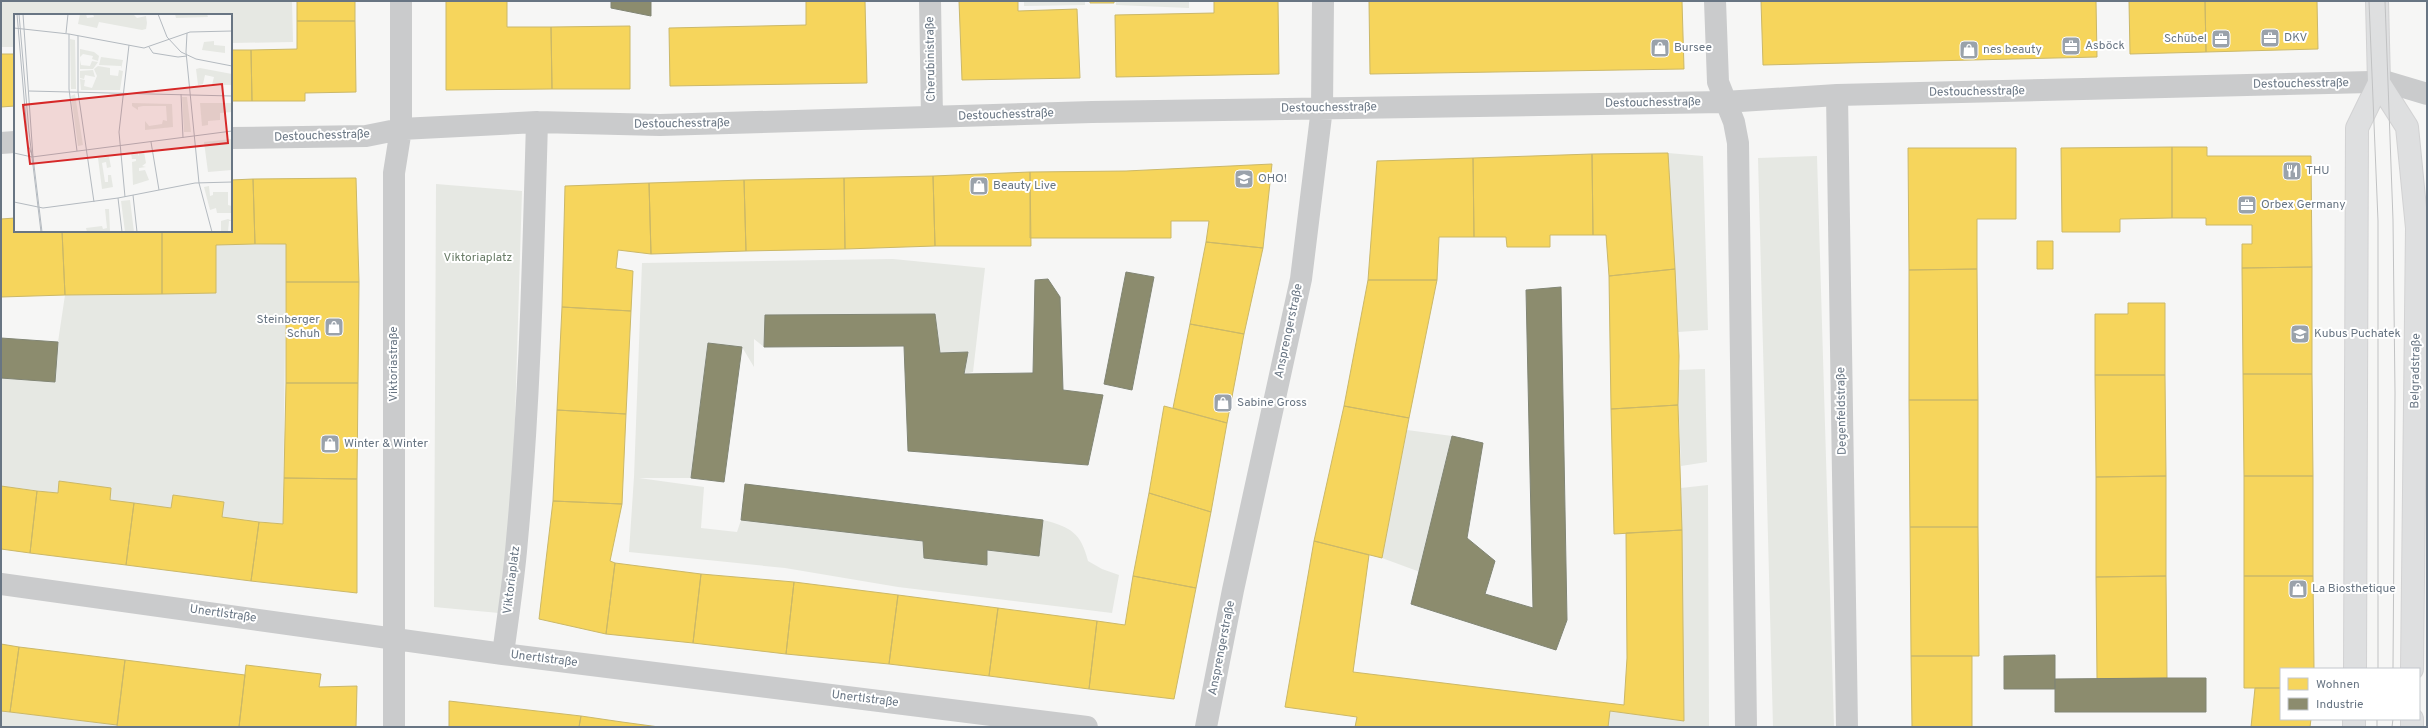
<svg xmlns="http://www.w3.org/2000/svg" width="2428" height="728" font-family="Overpass,sans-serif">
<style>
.green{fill:#e6e8e3}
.homes{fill:#f6d55c;stroke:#cbb868}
.industry{fill:#8c8c6e;stroke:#818574}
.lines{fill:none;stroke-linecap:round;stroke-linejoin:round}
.secondary-casing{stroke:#d2d2d3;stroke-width:24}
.street{stroke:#cacbcc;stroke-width:22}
.secondary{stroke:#dedfe0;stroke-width:22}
.tram{stroke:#c1c2c3;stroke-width:1}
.labels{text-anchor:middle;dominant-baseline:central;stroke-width:4;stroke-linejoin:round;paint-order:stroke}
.poi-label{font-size:12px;fill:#687583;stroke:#fff;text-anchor:start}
.street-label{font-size:12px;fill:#687583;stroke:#fff}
.park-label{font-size:12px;fill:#687b66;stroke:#fff}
.inset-road{fill:none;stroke:#b4bac0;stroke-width:1}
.view{fill:#d62828;fill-opacity:0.15;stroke:#d62828;stroke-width:2}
.inset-edge{fill:none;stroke:#687583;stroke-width:2}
</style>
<rect width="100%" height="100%" fill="#f6f6f5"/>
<!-- green -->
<path class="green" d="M1,1H292L293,42L231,43V15H15V47H1Z
M1024,1H1085V5L1024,6Z
M1116,1H1189V8L1116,5Z
M1668,153L1703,156L1708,330L1678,332Z
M1817,156L1834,727H1773L1758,158Z
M436,184L522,191L513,484L499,613L434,607Z
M286,244L283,524L222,517L224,502L173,495L171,508L110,500L111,488L59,481L58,493L1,486V378L58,342L65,295L216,293V245Z
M893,259L985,268L973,372L964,374L967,352L940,353L935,314L765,315L764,347L754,339V367L742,347L708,343L691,478H639L704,487L701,528L737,532L741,520L923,541L924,558L986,565L987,550L1039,556L1043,520C1071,527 1081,533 1088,561L1102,569L1119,575L1112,613L898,587L785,568L629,552L634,477L642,263Z
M1705,369L1707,462L1681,466L1677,370Z
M1407,430L1452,436L1420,572L1382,558Z
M1708,485L1709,727H1608L1610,711L1684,721L1681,488Z
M1,711L117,725V727H1Z"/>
<!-- homes -->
<path class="homes" d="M297,1H355V21H297Z
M446,1H507V27H551L552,89L446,90Z
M806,1H865L867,83L670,86L669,28L806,25Z
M959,1H1018V11L1077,9L1080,78L962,80Z
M1090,1H1114V3H1090Z
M1214,1H1278L1279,74L1116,77L1115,15L1214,13Z
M1369,1H1682L1684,69L1370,74Z
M1761,1H2096L2097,57L1763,65Z
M2129,1H2205L2206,52L2130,54Z
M2205,1H2317L2318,49L2206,52Z
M297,21H355L356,92L305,93V101H252L251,50L297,49Z
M630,26V89H552L551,27Z
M231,50H251L252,101H231Z
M1,54H15V106L1,107Z
M2172,147V218L2120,219V232H2062L2061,148Z
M2172,147H2207V156H2311L2312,267L2242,268V244H2252V225H2206V218H2172Z
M1908,148H2016V219H1977V269L1909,270Z
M1668,153L1675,269L1609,276L1606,235H1593L1592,154Z
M1592,154L1593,235H1550V247H1507L1506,237H1474L1473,158Z
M1473,158L1474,237H1439L1437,280H1368L1377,161Z
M1272,164L1263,248L1206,242L1209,221H1171V238H1030V172L1126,171Z
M1030,172L1031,246H935L933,176Z
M933,176L935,246L845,249L844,178Z
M356,178L359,282H286V244H255L253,179Z
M844,178L845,249L746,251L744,180Z
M253,179L255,244L216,245V293L162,294V231H231V180Z
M744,180L746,251L651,254L649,183Z
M649,183L651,254L618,250L616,268L633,271L631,311L562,307L565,186Z
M15,218V231H62L65,295L1,297V219Z
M62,231H162V294L65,295Z
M2037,241H2053V269H2037Z
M1206,242L1263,248L1244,334L1190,324Z
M2312,267V374H2243L2242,268Z
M1675,269L1679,356L1678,405L1611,409L1609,276Z
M1977,269L1978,400H1909V270Z
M1368,280H1437L1409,418L1344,406Z
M286,282H359L358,383H286Z
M2128,303H2165V375H2095V314H2128Z
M562,307L631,311L626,414L557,410Z
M1190,324L1244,334L1227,423L1173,408Z
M2243,374H2312L2313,476H2244Z
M2095,375H2165L2166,476L2096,477Z
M286,383H358L357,479L284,478Z
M1909,400H1978V527H1910Z
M1678,405L1682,530L1614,534L1611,409Z
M1164,406L1227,423L1211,512L1149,493Z
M1344,406L1409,418L1382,558L1314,541Z
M557,410L626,414L622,504L553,501Z
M2166,476V576L2096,577V477Z
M2244,476H2313V576H2244Z
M284,478L357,479V593L251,581L259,522L283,524Z
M59,481L111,488L110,500L134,503L126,565L30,553L37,491L58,493Z
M1,486L37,491L30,553L1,549Z
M1149,493L1211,512L1196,588L1133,576Z
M173,495L224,502L222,517L259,522L251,581L126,565L134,503L171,508Z
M553,501L622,504L610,561L615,563L606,634L539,619Z
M1910,527H1978L1979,656H1911Z
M1682,530L1684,721L1610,711L1608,727H1355L1357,717L1285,707L1314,541L1369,555L1353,672L1624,705L1627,658L1626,533Z
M615,563L701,574L693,643L606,634Z
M701,574L794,582L786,654L693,643Z
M1133,576L1196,588L1174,699L1089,689L1097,621L1125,625Z
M2166,576L2167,678L2097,679L2096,577Z
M2244,576H2313L2314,669H2281V688H2244Z
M794,582L898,595L889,664L786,654Z
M898,595L998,608L989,676L889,664Z
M998,608L1097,621L1089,689L989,676Z
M1,644L19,647L10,712L1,711Z
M19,647L125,660L117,725L10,712Z
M1911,656H1972V727H1912Z
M125,660L245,675L239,727H117Z
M246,665L321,674L319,687L357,686L356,727H239Z
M2255,688H2281V719H2311L2310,727H2251Z
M449,701L581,716L579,727H449Z
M581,716L622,722L659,727H579Z"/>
<!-- industry -->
<path class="industry" d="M611,1H651V16L611,8Z
M1126,272L1154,277L1132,390L1104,384Z
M1048,279L1060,297L1063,390L1103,395L1088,465L908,451L904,346L764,347L765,315L935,314L940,353L968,352L964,374L1033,373L1035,280Z
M1561,287L1567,620L1556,650L1411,604L1452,436L1483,443L1467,538L1495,561L1485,594L1533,608L1526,290Z
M1,338L58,342L55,382L1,378Z
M708,343L742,347L724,482L691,478Z
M745,484L1043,520L1039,556L987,550V565L924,558L923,541L741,520Z
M2055,655V689H2004V656Z
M2167,678H2206V712H2055V679Z"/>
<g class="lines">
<defs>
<path id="secondary" d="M2379,83L2407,127L2417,228L2412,669
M2355,669L2357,128L2379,83L2377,1
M2354,727V719
M2412,727V719"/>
</defs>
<!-- secondary casing -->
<use href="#secondary" class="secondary-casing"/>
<!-- street -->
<path class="street" d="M930,1L932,117
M1715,1L1718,82L1734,122L1738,143L1746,727
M1837,95L1847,727
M231,138L366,136L401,129L537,122L660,125L1092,112L1724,102L1837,95L2371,82H2387L2427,94
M1,143L15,142
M1,584L503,654L1087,727
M503,654C508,616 514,578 517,540C530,401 533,262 537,122
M394,727V173L401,129V1
M1206,727L1233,590L1301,279L1322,108L1323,1"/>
<!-- secondary -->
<use href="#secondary" class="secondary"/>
<!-- tram -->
<path class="tram" d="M2369,1L2378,221V669
M2385,1L2393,220L2395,393L2393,669
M2377,727V719
M2392,727L2393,719"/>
</g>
<!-- icons -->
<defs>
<symbol id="office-square" viewBox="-11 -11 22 22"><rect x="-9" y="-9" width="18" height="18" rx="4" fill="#9aa2ab" stroke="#fff"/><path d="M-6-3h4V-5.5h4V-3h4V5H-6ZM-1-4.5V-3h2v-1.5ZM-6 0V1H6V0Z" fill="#fff"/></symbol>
<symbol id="shop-square" viewBox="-11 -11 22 22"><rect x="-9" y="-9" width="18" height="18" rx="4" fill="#9aa2ab" stroke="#fff"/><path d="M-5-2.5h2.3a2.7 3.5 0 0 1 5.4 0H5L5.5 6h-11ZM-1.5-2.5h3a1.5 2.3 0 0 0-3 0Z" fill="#fff"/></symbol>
<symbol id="restaurant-square" viewBox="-11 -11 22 22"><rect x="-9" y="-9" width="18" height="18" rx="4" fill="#9aa2ab" stroke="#fff"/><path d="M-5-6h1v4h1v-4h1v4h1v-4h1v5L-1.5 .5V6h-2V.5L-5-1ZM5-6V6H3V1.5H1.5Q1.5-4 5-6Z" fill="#fff"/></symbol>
<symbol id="school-square" viewBox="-11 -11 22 22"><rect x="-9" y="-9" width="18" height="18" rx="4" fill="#9aa2ab" stroke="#fff"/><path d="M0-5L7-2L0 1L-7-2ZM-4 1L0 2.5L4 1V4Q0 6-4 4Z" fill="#fff"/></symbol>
</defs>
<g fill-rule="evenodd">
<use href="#office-square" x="2259" y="27" width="22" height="22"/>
<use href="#office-square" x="2210" y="28" width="22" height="22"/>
<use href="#office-square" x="2060" y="35" width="22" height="22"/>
<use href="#shop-square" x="1649" y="37" width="22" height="22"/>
<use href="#shop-square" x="1958" y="39" width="22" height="22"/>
<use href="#restaurant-square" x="2281" y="160" width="22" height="22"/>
<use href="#school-square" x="1233" y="168" width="22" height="22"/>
<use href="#shop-square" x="968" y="175" width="22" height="22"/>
<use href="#office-square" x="2236" y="194" width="22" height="22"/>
<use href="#shop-square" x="323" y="316" width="22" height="22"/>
<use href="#school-square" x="2289" y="323" width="22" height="22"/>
<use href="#shop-square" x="1212" y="392" width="22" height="22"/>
<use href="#shop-square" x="319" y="433" width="22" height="22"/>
<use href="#shop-square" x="2287" y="578" width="22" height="22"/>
</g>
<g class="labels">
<!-- poi labels -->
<g class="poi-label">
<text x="2284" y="38">DKV</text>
<text x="2207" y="39" text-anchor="end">Schübel</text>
<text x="2085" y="46">Asböck</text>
<text x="1674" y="48">Bursee</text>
<text x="1983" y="50">nes beauty</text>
<text x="2306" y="171">THU</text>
<text x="1258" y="179">OHO!</text>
<text x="993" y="186">Beauty Live</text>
<text x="2261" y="205">Orbex Germany</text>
<text x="320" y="320" text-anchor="end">Steinberger<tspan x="320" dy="14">Schuh</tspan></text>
<text x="2314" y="334">Kubus Puchatek</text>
<text x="1237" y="403">Sabine Gross</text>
<text x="344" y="444">Winter &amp; Winter</text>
<text x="2312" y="589">La Biosthetique</text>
</g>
<!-- street labels -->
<g class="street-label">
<text transform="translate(931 59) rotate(-91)">Cherubinistraße</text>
<text transform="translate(2301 84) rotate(-1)">Destouchesstraße</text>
<text transform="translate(1977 92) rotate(-1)">Destouchesstraße</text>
<text transform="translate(1653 103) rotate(-1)">Destouchesstraße</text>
<text transform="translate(1329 108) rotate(-1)">Destouchesstraße</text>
<text transform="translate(1006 115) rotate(-2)">Destouchesstraße</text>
<text transform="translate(682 124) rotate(-1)">Destouchesstraße</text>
<text transform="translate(322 136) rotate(-2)">Destouchesstraße</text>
<text transform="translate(1289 331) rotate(-78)">Ansprengerstraße</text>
<text transform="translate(394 364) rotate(-90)">Viktoriastraße</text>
<text transform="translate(2416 371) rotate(-89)">Belgradstraße</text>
<text transform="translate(1842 411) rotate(-91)">Degenfeldstraße</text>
<text transform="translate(512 580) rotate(-83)">Viktoriaplatz</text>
<text transform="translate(223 614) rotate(8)">Unertlstraße</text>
<text transform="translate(1222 648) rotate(-79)">Ansprengerstraße</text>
<text transform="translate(544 659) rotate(7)">Unertlstraße</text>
<text transform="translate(865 699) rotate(7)">Unertlstraße</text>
</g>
<!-- park labels -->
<g class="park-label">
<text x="478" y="258">Viktoriaplatz</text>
</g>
</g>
<!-- overview -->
<g transform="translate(14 14)">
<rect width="218" height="218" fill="#f6f6f5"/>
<path d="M66,0H72L73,4L80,3L79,0H119L123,4L132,2L133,9L132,15L128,16L85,8L83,14L64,10ZM161,0H193L194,3L162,4ZM56,25L61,26L62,75H57ZM200,27V31L211,32V39L188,36L190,28ZM66,35L80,38L85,42L84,47L78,45L79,42L69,40L66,43ZM87,43L109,46L107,55V52L85,51ZM66,46L67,51L76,52L78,47L84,48L79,55H66ZM84,52L96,54V61L104,62L105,56L109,57L106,76H67L66,65L71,66L70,72L78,74L83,62L80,55ZM186,54L218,60V71H198L200,63L191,61L189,70L184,71L182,55ZM79,56L81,63L71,61L70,65L66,64V57ZM61,80L69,131L64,132L57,82ZM168,83H173L177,118H170ZM118,89L158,90L159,113L131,116V107L135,112L148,110L149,106L153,107L152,92H129L124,93V96L118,92ZM186,89H218V98L206,99V106L194,107V111L188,112ZM218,125V156L194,158L190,128ZM123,138L125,142V138H130L132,149L128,152L132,153L125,154V157L131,156L135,166L119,171L118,148L122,147V145H118L117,139ZM95,143L97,153L93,154L92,148L88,149L91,168H94V161H97L99,173L88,175L84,144ZM195,172L196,182L199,181V178H214V191L218,192V199H203L202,194L196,196L190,173ZM116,186L120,218H111L107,187ZM91,195H95L96,218H73L72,214L88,212L89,215L93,214ZM214,205L218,207H215L214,218L207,217V207Z" fill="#e6e8e3"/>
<path class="inset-road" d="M3,0L14,131L19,143M5,0L15,118L27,218M9,0L19,143L28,218M144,0L153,23L167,38L182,45L218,52M0,14L55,20L130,34L176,18L218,17M52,19L54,0M173,19L172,38L185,169L198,218M55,20V75L63,137M64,22V78L80,188M135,33L139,39L164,43L173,42M15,77L218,82M167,80L169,124M137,128L145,176M0,139L18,143L218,117M119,181L123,218M111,183L105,118L115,31M104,184L108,218M0,188L29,194L104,184L181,169L218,168"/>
<path class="view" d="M208,70L214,129L16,150L9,91Z"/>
<rect width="218" height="218" class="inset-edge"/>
</g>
<!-- border -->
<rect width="2428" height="728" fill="none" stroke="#687583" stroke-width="4"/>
<!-- legend -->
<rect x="2280" y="668" width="140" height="52" fill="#ffffff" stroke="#c3c8cd"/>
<rect x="2288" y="678" width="20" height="12" fill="#f6d55c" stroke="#c3c8cd"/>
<text x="2316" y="688" font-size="12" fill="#687583">Wohnen</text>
<rect x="2288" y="698" width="20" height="12" fill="#8c8c6e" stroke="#c3c8cd"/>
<text x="2316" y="708" font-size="12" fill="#687583">Industrie</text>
</svg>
